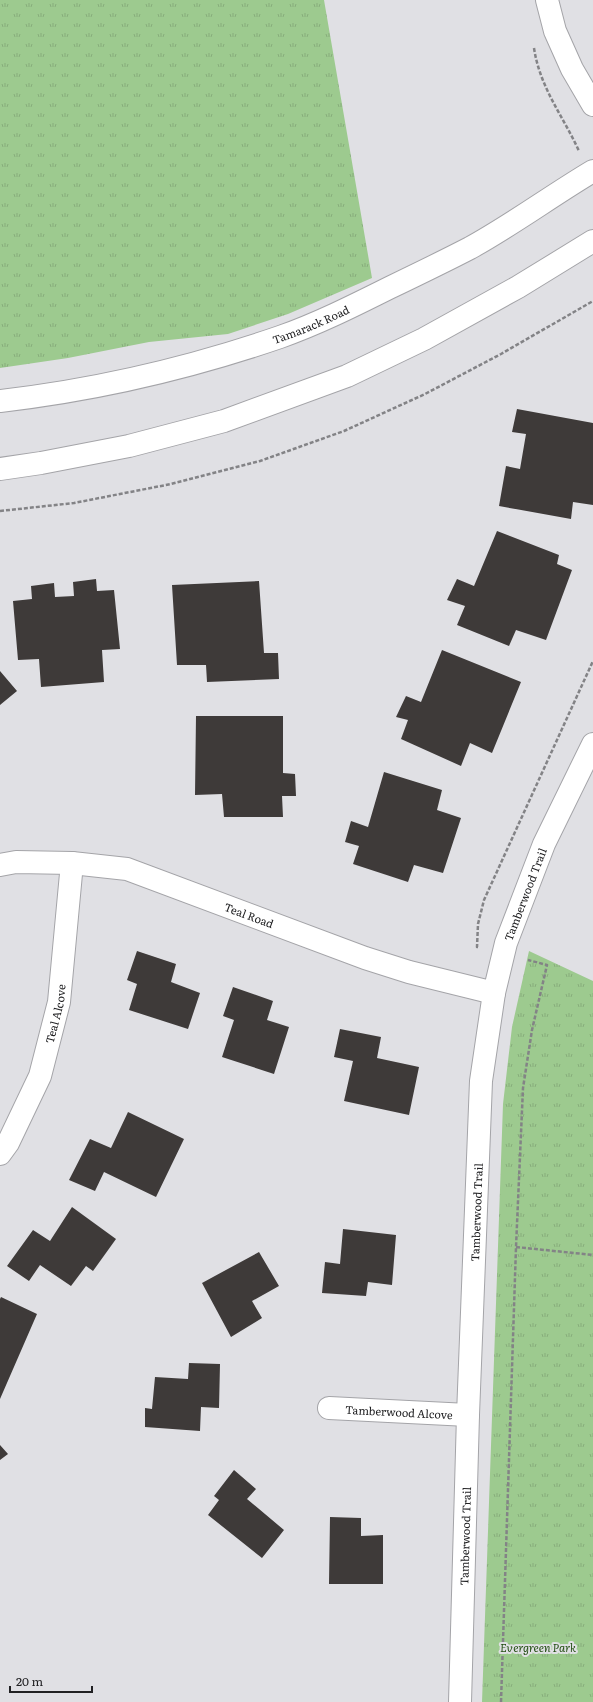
<svg xmlns="http://www.w3.org/2000/svg" width="593" height="1702" font-family="Literata,serif">
<style>
.park{fill:url(#park-tufts)}
.building{fill:#3e3a39}
.lines{fill:none;stroke-linecap:round;stroke-linejoin:round}
.minor-casing{stroke:#a4a4a8;stroke-width:24}
.tertiary-casing{stroke:#a4a4a8;stroke-width:24}
.path{stroke:#838386;stroke-width:2.5;stroke-dasharray:4 2;stroke-linecap:butt}
.minor{stroke:#fff;stroke-width:22}
.tertiary{stroke:#fff;stroke-width:22}
.labels{text-anchor:middle;dominant-baseline:central;stroke-width:4;stroke-linejoin:round;paint-order:stroke}
.street-label{font-size:11px;fill:#212123;stroke:#e0e0e4}
.park-label{font-size:11px;font-style:italic;fill:#214d11;stroke:#e0e0e4}
</style>
<defs>
<pattern id="park-tufts" width="24" height="20" patternUnits="userSpaceOnUse"><rect width="24" height="20" fill="#9dca8f"/><path d="M3 7l-1-3M5 7V3M7 7l1-3M15 17l-1-3M17 17v-4M19 17l1-3" fill="none" stroke="#87ad7b"/></pattern>
</defs>
<rect width="100%" height="100%" fill="#e0e0e4"/>
<!-- park -->
<path class="park" d="M0,0H324L372,278L288,314L228,334L149,342L68,358L0,368Z
M529,951L593,981V1702H482L503,1104L512,1027Z"/>
<!-- building -->
<path class="building" d="M517,409L593,423V505L573,502L571,519L499,506L506,466L520,469L526,434L512,432Z
M497,531L559,555L557,564L572,570L546,640L516,630L509,646L457,625L465,606L447,600L457,579L474,586Z
M96,579L97,591L114,590L120,649L102,650L104,682L41,687L39,659L18,660L13,601L32,599L31,586L54,583L55,597L74,596L73,582Z
M259,581L264,653H278L279,679L207,682L206,665H177L172,585Z
M442,650L521,682L492,753L470,743L461,766L401,739L408,720L396,717L406,696L421,702Z
M0,671L17,691L0,705Z
M196,716H283V773L295,774L296,796H282L283,817H224L222,794L195,795Z
M384,772L442,790L437,810L461,818L443,873L414,865L408,882L353,864L359,846L345,842L351,821L368,827Z
M137,951L176,964L171,982L200,993L188,1029L129,1010L137,984L127,980Z
M233,987L273,1001L267,1020L289,1027L274,1074L222,1057L234,1020L223,1016Z
M340,1029L381,1037L377,1058L419,1067L409,1115L344,1101L353,1061L334,1057Z
M128,1112L184,1139L156,1197L104,1172L95,1191L69,1180L90,1139L111,1148Z
M72,1207L116,1239L93,1271L86,1266L71,1286L40,1265L29,1281L7,1266L33,1230L50,1241Z
M343,1229L396,1235L392,1285L368,1282L366,1296L322,1293L325,1262L340,1264Z
M259,1252L279,1286L252,1301L262,1318L231,1337L202,1283Z
M1,1297L37,1314L0,1399V1299Z
M189,1363L220,1364L219,1408L201,1407L200,1431L145,1427V1408L152,1409L155,1377L188,1379Z
M0,1445L8,1454L0,1460Z
M234,1470L256,1489L247,1499L284,1530L262,1558L208,1515L219,1500L214,1496Z
M330,1517L361,1518V1536L383,1535V1584H329Z"/>
<g class="lines">
<defs>
<g id="minor">
<path d="M547,0L555,31L572,69L593,105"/>
<path id="s1" d="M0,865L16,862L72,863L127,869L365,958L409,972L494,993"/>
<path id="s2" d="M0,1154L8,1143L40,1076L59,1002L72,863"/>
<path id="s3" d="M329,1408L468,1415"/>
<path id="s4" d="M460,1702L468,1415L481,1081L494,993L506,943L544,844L593,744"/>
</g>
<g id="tertiary">
<path id="s5" d="M0,401C95,390 190,368 280,337C317,324 353,306 389,288C416,275 443,262 470,248C512,225 551,196 593,171"/>
<path d="M0,469L41,463L129,446L224,421L347,376L424,339L518,287L593,241"/>
</g>
</defs>
<!-- minor casing -->
<use href="#minor" class="minor-casing"/>
<!-- tertiary casing -->
<use href="#tertiary" class="tertiary-casing"/>
<!-- path -->
<path class="path" d="M534,48C540,88 563,116 579,151
M0,511L74,503L171,484L260,461L344,431L425,394L501,354L593,301
M478,947H477L478,924L484,900L593,661
M516,1247L593,1255
M501,1702L516,1247L523,1088L532,1030L547,965L528,960"/>
<!-- minor -->
<use href="#minor" class="minor"/>
<!-- tertiary -->
<use href="#tertiary" class="tertiary"/>
</g>
<g class="labels">
<!-- street labels -->
<g class="street-label">
<text stroke="none"><textPath href="#s5" startOffset="321">Tamarack Road</textPath></text>
<text stroke="none"><textPath href="#s4" startOffset="814">Tamberwood Trail</textPath></text>
<text stroke="none"><textPath href="#s1" startOffset="258">Teal Road</textPath></text>
<text stroke="none"><textPath href="#s2" startOffset="152">Teal Alcove</textPath></text>
<text stroke="none"><textPath href="#s4" startOffset="490">Tamberwood Trail</textPath></text>
<text stroke="none"><textPath href="#s3" startOffset="70">Tamberwood Alcove</textPath></text>
<text stroke="none"><textPath href="#s4" startOffset="166">Tamberwood Trail</textPath></text>
</g>
<!-- park labels -->
<g class="park-label">
<text x="538" y="1647">Evergreen Park</text>
</g>
</g>
<!-- scale -->
<path d="M10 1686v6h82v-6" fill="none" stroke="#212123" stroke-width="2"/>
<text x="16" y="1686" font-size="12" fill="#212123" stroke="#e0e0e4" stroke-width="3" paint-order="stroke">20 m</text>
</svg>
